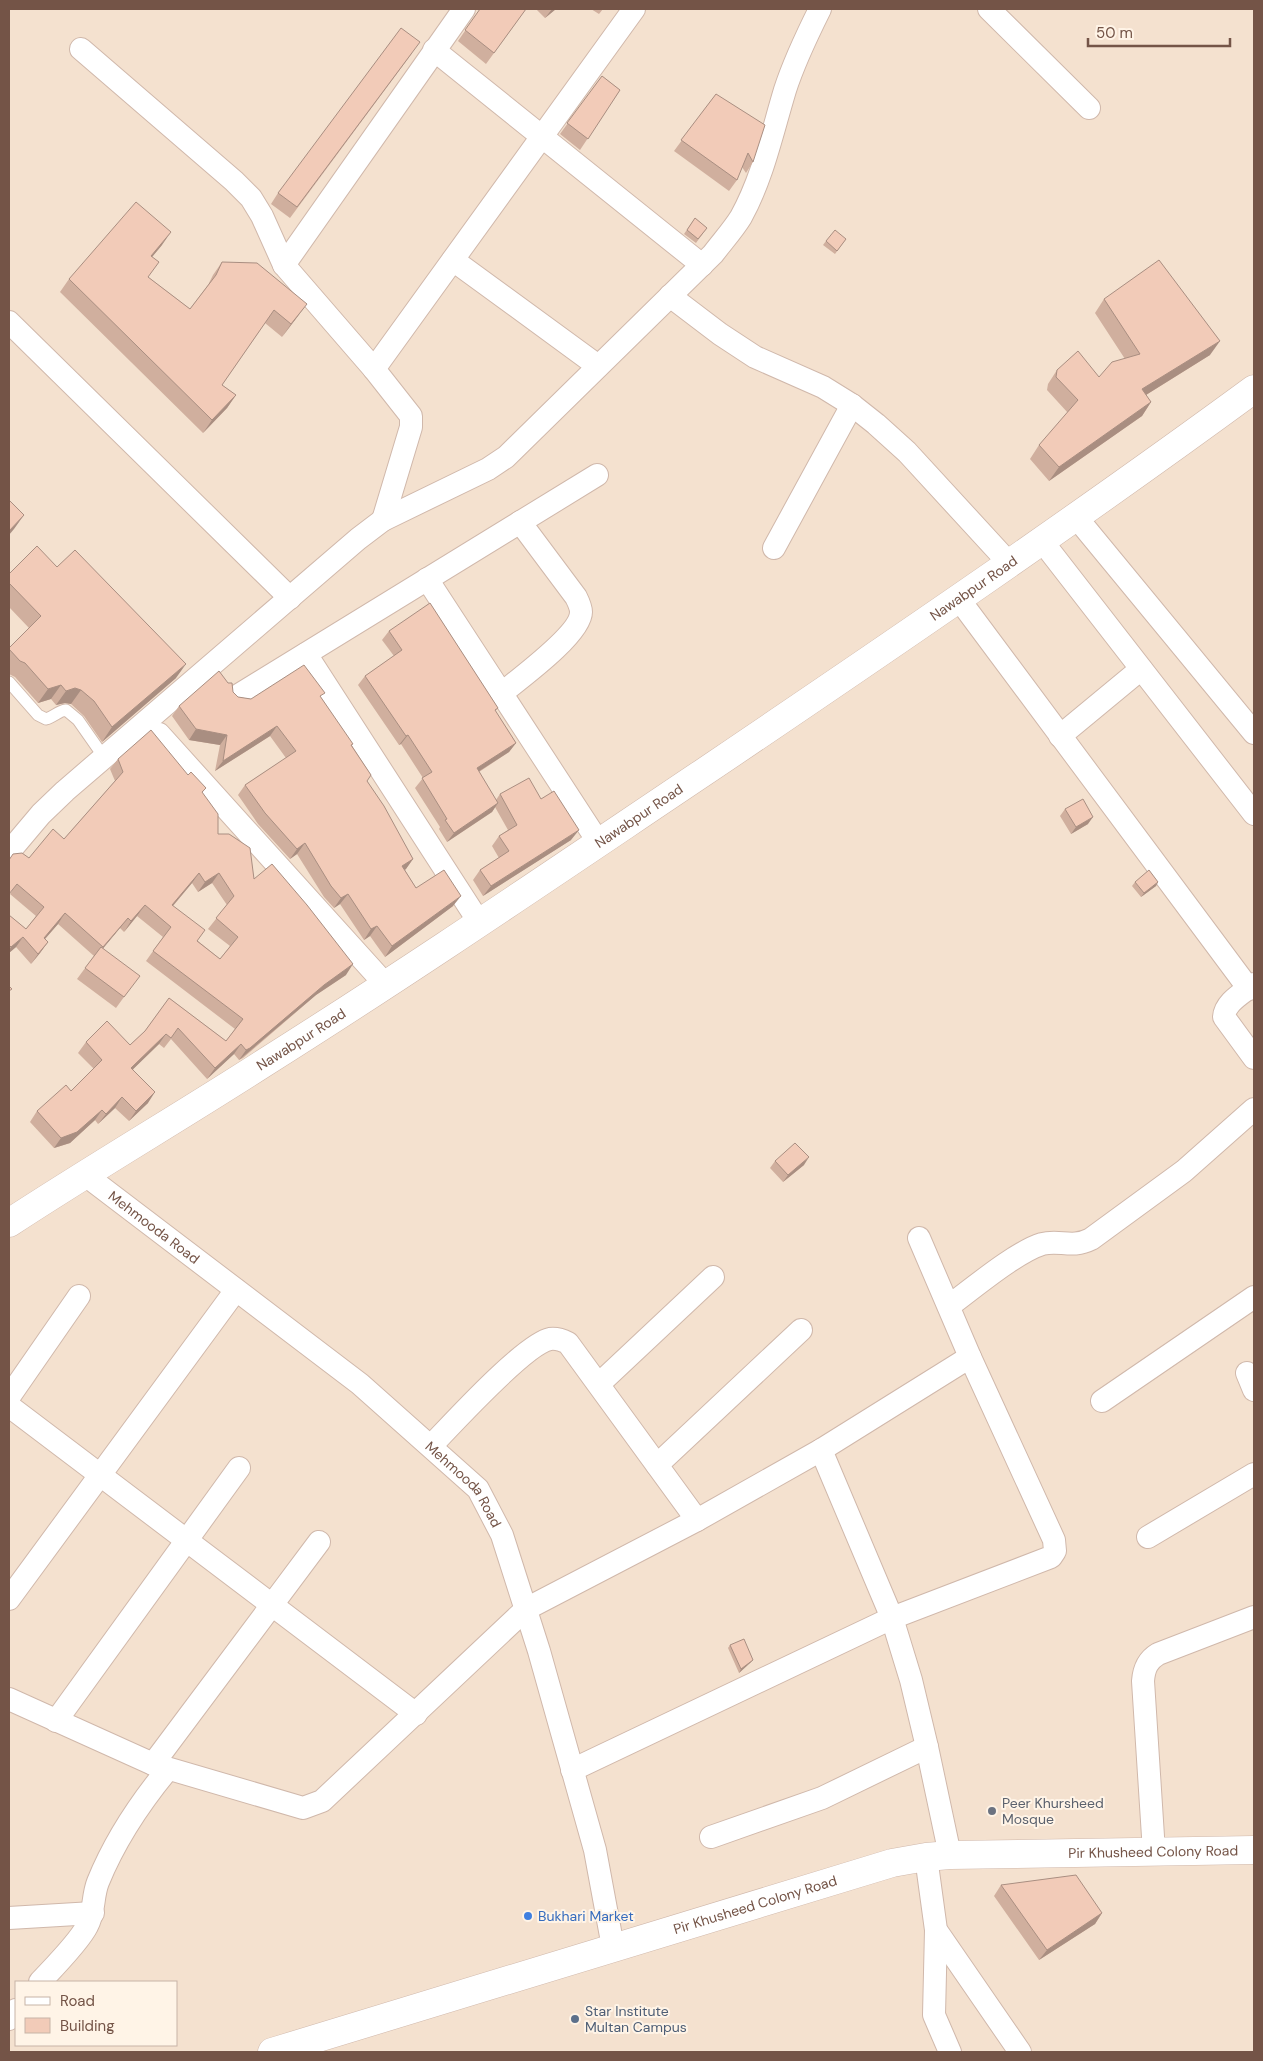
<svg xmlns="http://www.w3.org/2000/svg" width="1263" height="2061" font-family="'DM Sans',sans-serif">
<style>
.residential{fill:#f4e1cf;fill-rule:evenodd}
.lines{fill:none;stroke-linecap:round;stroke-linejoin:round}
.service-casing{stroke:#d0b8ab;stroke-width:13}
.minor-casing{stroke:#d0b8ab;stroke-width:24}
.tertiary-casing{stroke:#d0b8ab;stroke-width:29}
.service{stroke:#fff;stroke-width:11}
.minor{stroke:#fff;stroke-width:22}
.tertiary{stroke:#fff;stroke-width:28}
.wall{fill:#d0af9e;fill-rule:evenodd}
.shaded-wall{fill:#a98e81}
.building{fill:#f2cbb8;stroke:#a98e81;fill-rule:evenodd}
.worship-dot{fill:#6b7280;stroke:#fff4e7;stroke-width:2}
.shop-dot{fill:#3f7fe0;stroke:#fff4e7;stroke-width:2}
.service-dot{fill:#5c6f8a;stroke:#fff4e7;stroke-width:2}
.labels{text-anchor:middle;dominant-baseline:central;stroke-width:4;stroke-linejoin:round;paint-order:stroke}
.street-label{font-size:14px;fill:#745447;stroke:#fff4e7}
.worship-label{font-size:14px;fill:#5b616d;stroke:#fff4e7;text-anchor:start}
.shop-label{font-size:14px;fill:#366cbe;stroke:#fff4e7;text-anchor:start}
.service-label{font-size:14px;fill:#4e5e75;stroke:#fff4e7;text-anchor:start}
</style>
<rect width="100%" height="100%" fill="#fcf0e1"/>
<!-- residential -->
<path class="residential" d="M9,9H1254V2052H9ZM16,1982H176V2045H16Z"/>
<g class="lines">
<defs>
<path id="service" d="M9,682L38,715L46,719C54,717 58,711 66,710L78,720L99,750L110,752"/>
<g id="minor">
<path d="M989,9L1089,108"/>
<path d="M81,49L234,181L251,198L262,216L284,265L374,369L411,416V427L383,520"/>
<path d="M434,50L702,265"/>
<path d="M453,260L598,366"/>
<path d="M284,265L464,9"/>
<path d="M670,296L720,334L755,357L823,387L852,405L876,424L907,452L1009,563"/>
<path d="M9,322L290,598"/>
<path d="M374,369L634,9"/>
<path d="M1076,517L1254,733"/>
<path d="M1042,541L1254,814"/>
<path d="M774,548L852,405"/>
<path d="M427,579L599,843"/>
<path d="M958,598L1249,989"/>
<path d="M306,654L479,922"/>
<path d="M502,693C519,679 581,634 581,612C581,607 578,601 576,597L520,522"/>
<path d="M237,696L597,475"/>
<path d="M159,734L385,984"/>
<path d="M1060,736L1141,669"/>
<path d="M9,852L41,814L65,791L358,539L383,520L488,469L506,457L713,254C722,242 733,230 741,217C763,177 772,133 785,90C794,62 807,35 820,9"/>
<path d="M1254,984C1243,993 1225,1002 1224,1017L1254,1058"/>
<path id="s1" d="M84,1174L360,1384L478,1489L502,1535L539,1651L595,1850L613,1947"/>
<path d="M949,1306C972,1289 1016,1252 1042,1244C1060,1239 1071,1249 1091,1239L1184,1171L1254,1109"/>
<path d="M1247,1373L1254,1390"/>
<path d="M599,1384L713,1277"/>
<path d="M9,1397L79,1296"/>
<path d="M1102,1401L1254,1297"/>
<path d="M9,1406L416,1714"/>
<path d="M431,1446C452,1424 525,1344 550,1339C557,1338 562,1340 568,1343L697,1520"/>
<path d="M821,1450L892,1618L911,1680L927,1747L950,1855"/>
<path d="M657,1465L801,1330"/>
<path d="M1148,1537L1254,1474"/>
<path d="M9,1599L236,1290"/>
<path d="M9,1699L153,1764L303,1808L322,1801L526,1609L697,1520L821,1450L970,1357"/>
<path d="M56,1721L239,1468"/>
<path d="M153,1764L319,1542"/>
<path d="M572,1770L892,1618L1051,1557L1055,1551L1054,1540L970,1357L919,1238"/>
<path d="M711,1837L822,1798L927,1747"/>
<path d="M1154,1852L1143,1681C1144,1668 1148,1660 1158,1654L1254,1617"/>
<path d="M926,1857L936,1930L1020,2052"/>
<path d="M9,1918L93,1913"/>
<path d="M936,1930L934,2015L950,2052"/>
<path d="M40,1982C53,1968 79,1942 87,1926C95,1912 92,1897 98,1882C115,1840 139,1804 168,1769"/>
<path d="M9,2019L16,2010"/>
</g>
<g id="tertiary">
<path id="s2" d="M9,1223C93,1168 180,1117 264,1063C413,969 558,870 704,772C889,647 1074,521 1254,389"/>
<path id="s3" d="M272,2052L892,1863L926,1857L950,1855L1254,1850"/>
</g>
</defs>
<!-- service casing -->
<use href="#service" class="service-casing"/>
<!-- minor casing -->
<use href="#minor" class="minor-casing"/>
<!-- tertiary casing -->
<use href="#tertiary" class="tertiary-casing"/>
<!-- service -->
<use href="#service" class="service"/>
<!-- minor -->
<use href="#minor" class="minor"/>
<!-- tertiary -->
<use href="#tertiary" class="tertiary"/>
</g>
<!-- wall -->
<path class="wall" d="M480,9H526L486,64L458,41Z
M536,9H556L545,18Z
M591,9H603L599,14Z
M413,52L290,218L271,204L278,193Z
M602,76L620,90L580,150L560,134Z
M716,94L753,162L746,173L742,167L737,180L729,191L674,151Z
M695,218L707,228L696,243L684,234Z
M846,239L835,254L823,245L826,241Z
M162,245L152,257L148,277L190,309L208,285L213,275L222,262L298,316L282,337L265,323L222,385L236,395L227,408L203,433L60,292L69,279Z
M1104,299L1210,355L1146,395L1151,402L1142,416L1049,481L1030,459L1039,445L1068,413L1047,390L1048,384L1057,370L1099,377L1125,359L1095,313Z
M57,567L176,678L102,742L84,716L71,704L65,703L56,705L51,699L38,703L15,677L9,674V648L29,628L9,607V574Z
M389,631L498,708L495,711L516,743L509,752L479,772L496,800L500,794L541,799L571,840L483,896L473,880L480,870L499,858L492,846L499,836L508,830L495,807L492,812L447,842L439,829L440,827L415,788L423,778L401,744L399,745L358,685L365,676L394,656L382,640Z
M233,692L238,697L251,699L321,698L352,746L367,781L413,859L405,870L416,888L453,906L385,957L370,936L364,940L340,904L334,908L324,897L297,854L290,859L258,824L238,795L245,785L286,758L270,736L215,771L220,745L189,740L172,716L179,706Z
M118,759L188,775L206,788L202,793L218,834L254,879L346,975L316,995L243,1058L239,1060L234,1054L207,1079L171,1039L164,1048L159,1044L133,1069L148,1103L129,1121L115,1108L98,1124L95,1120L70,1143L54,1148L30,1122L37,1111L71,1091L94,1069L78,1053L86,1042L130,1045L145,1031L169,998L226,1041L235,1029L146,961L163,937L137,916L124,932L120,928L103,948L132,986L116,1008L77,979L94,956L58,924L45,939L48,942L40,953L31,964L16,947L9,953V915L26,929L36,916L10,894L29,858L64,839L115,781L110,769ZM192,883L198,892L212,883L227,905L208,929L230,946L220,959L198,941L173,906Z
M1065,809L1088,824L1071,834L1060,816Z
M1135,882H1158L1156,886L1141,897L1132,886Z
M775,1161L804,1165L783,1182L770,1168Z
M730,1645L753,1660L750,1663L739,1673L728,1648Z
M1001,1885L1102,1913L1095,1924L1039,1960L994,1896Z"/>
<!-- shaded-wall -->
<path class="shaded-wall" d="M552,9H556L545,18Z
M171,232L162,245L142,269L151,256Z
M307,304L298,316L282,337L291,324Z
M1220,341L1210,355L1133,403L1142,389Z
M236,395L227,408L203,433L212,420Z
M1151,402L1142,416L1049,481L1059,467Z
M24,515L14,529L9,535V531Z
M186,664L176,678L102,742L112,727Z
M61,685L51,699L38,703L48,689Z
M75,688L81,690L71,704L65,703L56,705L66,691Z
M277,726L270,736L215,771L223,761Z
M196,729L227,735L220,745L189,740Z
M408,735L401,744L399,745L406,736Z
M516,743L509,752L470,777L477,768Z
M498,803L492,812L447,842L454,833Z
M1093,817L1088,824L1071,834L1076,827Z
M579,830L571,840L483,896L491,886Z
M305,843L297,854L290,859L297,849Z
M413,859L406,869L395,877L402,866Z
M199,873L192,883L165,915L172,905Z
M219,873L212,883L198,892L205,882Z
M1158,882L1156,886L1141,897L1144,893Z
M348,894L340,904L334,908L341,898Z
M461,896L453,906L385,957L392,946Z
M145,905L137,916L124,932L131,921Z
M65,913L58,924L37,948L44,938Z
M128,918L120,928L96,957L103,947Z
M377,926L370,936L364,940L371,929Z
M23,937L16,947L9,953V950L11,947Z
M48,942L40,953L31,964L38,954Z
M353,964L346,975L316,995L239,1060L246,1050L324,985Z
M166,1034L159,1044L124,1078L131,1068Z
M241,1044L234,1054L207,1079L215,1068Z
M155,1092L148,1103L129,1121L136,1111Z
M122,1097L115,1108L98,1124L106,1114Z
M102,1110L95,1120L70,1143L54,1148L61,1138Z
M809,1157L804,1165L783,1182L788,1175Z
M753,1660L750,1663L739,1673L741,1669Z
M1102,1913L1095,1924L1039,1960L1047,1950Z"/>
<!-- building -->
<path class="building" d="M480,9H526L494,53L465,30Z
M401,28L420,42L297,207L278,193Z
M602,76L620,90L588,139L567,123Z
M716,94L765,125L753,162L748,153L737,180L681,140Z
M136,202L171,232L151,256L159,262L148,277L190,309L216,275L222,262L257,263L307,304L291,324L274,310L222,385L236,395L212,420L69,279Z
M695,218L707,228L698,239L687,230Z
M835,230L846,239L837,251L826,241Z
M1159,260L1220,341L1142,389L1151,402L1059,467L1039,445L1078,400L1056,377L1057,370L1078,351L1099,377L1112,362L1140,354L1104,299Z
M9,500L24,515L9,531Z
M37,546L57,567L75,550L186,664L112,727L94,701L81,690L75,688L66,691L61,685L48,689L25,663L20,661L9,649V648L41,616L9,583V574Z
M430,603L498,708L495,710L516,743L477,768L498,803L454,833L445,820L447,819L422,778L432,772L408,735L406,736L365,676L402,650L389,631Z
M304,665L325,693L320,696L353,744L351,745L371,775L367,781L384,806L413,859L402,866L416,888L444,870L461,896L392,946L377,926L371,929L348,894L341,898L331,886L305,843L297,849L265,813L245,785L296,751L277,726L223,761L227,735L196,729L179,706L219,671L228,683H232L233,692L238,697L251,699Z
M151,730L188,775L191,772L206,788L202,792L218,814V834H229L250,848L254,879L272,864L307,905L353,964L324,985L250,1048L246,1050L241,1044L215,1068L178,1028L171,1038L166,1034L131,1068L155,1092L136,1111L122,1097L106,1114L102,1110L77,1132L61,1138L37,1111L66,1085L71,1091L102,1060L86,1042L107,1021L130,1045L145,1031L169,998L226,1041L243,1019L153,951L171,927L145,905L131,921L128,918L103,947L65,913L44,938L48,942L38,954L23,937L11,947L9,945V915L26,929L44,907L17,884L9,894V860L13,854L22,853L29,858L53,829L64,839L123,772L118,759ZM199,873L205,882L219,873L234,896L216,918L238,937L220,959L197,941L205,930L172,905Z
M529,778L541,799L554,791L579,830L491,886L480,870L509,851L499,836L517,825L500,794Z
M1083,799L1093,817L1076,827L1065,809Z
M1149,870L1158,882L1144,893L1135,882Z
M101,947L140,976L124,997L85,968Z
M9,986L12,989L9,991Z
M795,1143L809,1157L788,1175L775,1161Z
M744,1639L753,1660L741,1669L730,1645Z
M1076,1875L1102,1913L1047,1950L1001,1885Z"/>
<!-- markers -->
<circle class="worship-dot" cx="992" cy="1811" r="5"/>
<circle class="shop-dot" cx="528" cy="1916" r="5"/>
<circle class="service-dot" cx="575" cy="2019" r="5"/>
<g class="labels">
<!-- street labels -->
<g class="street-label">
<text stroke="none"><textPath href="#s2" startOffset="1155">Nawabpur Road</textPath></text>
<text stroke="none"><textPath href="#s2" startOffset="750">Nawabpur Road</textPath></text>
<text stroke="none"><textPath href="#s2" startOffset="345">Nawabpur Road</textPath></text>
<text stroke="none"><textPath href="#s1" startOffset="88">Mehmooda Road</textPath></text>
<text stroke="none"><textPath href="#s1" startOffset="492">Mehmooda Road</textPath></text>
<text stroke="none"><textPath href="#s3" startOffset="910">Pir Khusheed Colony Road</textPath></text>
<text stroke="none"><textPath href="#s3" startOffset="505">Pir Khusheed Colony Road</textPath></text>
</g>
<!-- worship labels -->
<g class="worship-label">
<text x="1002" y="1803">Peer Khursheed<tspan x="1002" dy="16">Mosque</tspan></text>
</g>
<!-- shop labels -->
<g class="shop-label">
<text x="538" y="1916">Bukhari Market</text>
</g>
<!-- service labels -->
<g class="service-label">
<text x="585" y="2011">Star Institute<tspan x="585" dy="16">Multan Campus</tspan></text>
</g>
</g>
<!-- border -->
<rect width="1263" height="2061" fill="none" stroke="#745447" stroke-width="20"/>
<!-- legend -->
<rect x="15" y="1981" width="162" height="65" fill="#fff4e7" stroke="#c7b4a7"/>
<rect x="25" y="1997" width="25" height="8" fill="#ffffff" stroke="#c7b4a7"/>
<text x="60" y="2006" font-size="15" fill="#745447">Road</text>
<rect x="25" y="2018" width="25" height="15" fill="#f2cbb8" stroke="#c7b4a7"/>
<text x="60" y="2031" font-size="15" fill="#745447">Building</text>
<!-- scale -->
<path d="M1088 38v8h142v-8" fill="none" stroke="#745447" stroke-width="2.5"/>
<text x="1096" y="38" font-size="15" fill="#745447" stroke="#fff4e7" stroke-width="4" paint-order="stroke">50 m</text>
</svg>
